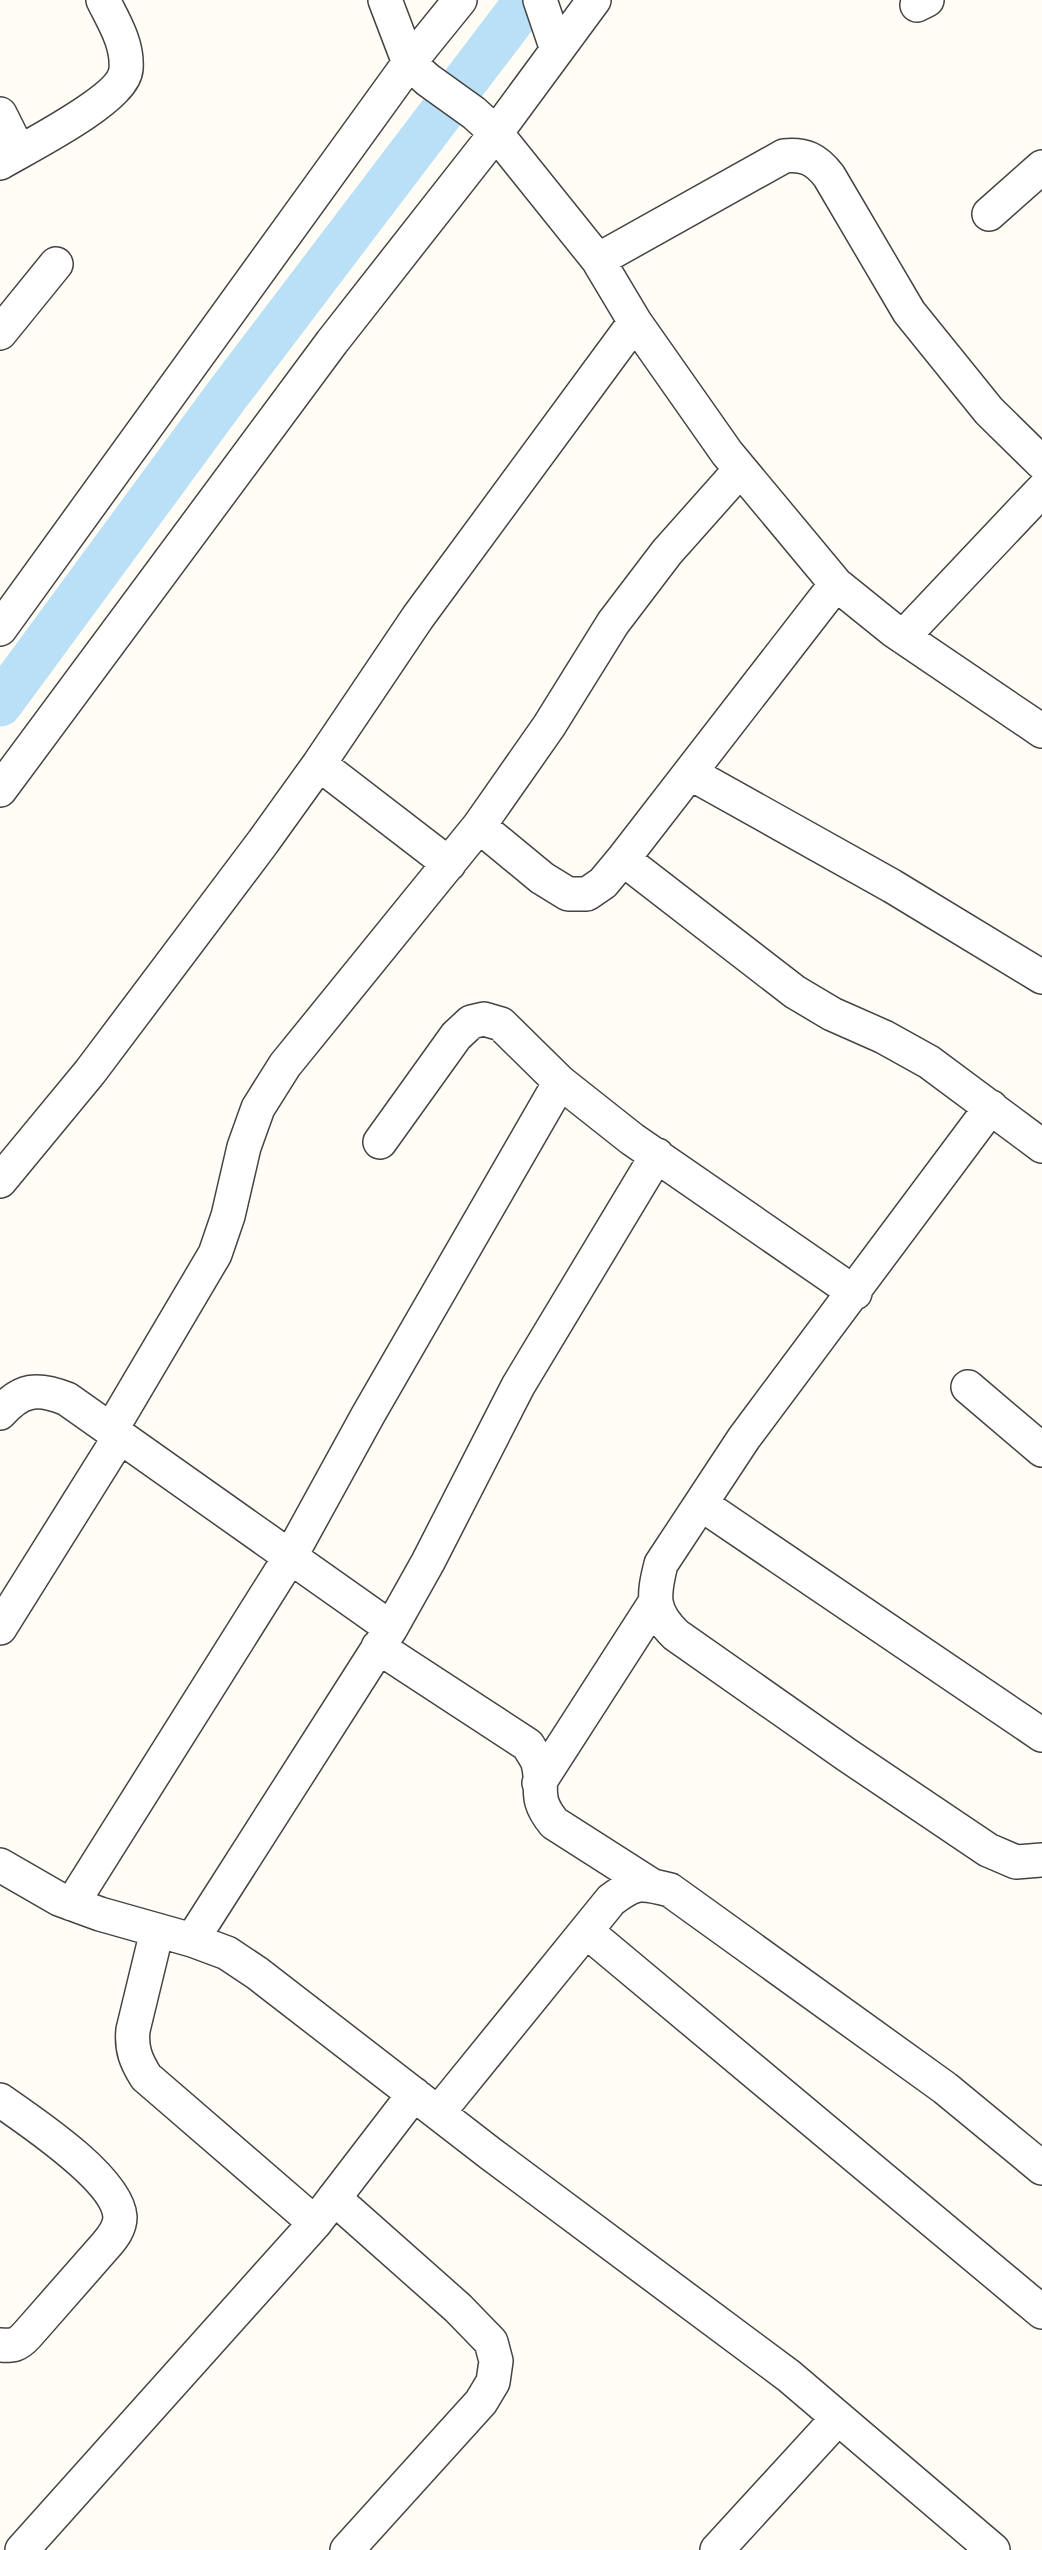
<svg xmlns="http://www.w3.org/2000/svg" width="1042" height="2550" font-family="'Roboto Serif',serif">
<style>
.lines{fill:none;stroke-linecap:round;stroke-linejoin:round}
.canal{stroke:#b9e0f7;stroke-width:45}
.minor-casing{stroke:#444;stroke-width:36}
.minor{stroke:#fff;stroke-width:33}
</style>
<rect width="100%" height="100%" fill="#fffdf5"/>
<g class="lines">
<!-- canal -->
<path class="canal" d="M0,704L227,395L527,0"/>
<defs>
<path id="minor" d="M385,0L409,63L428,80L474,113L496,133L598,260L635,322L727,453L836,584L893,630L1042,731
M540,0L557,50
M917,5L927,0
M0,114L19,152
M0,163C27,147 124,99 126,69C128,44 114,22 103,0
M989,214L1042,167
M598,260L784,156C805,154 816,159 829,176L909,312L989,411L1042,463
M0,333L56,264
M0,629L409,63L460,0
M903,637L1042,490
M319,764L449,864
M690,773L892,886L1042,977
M0,790L332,342L496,133L594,0
M479,826L542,878L568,894H587L603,883L623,859L836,584
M623,859L795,992L832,1014L884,1037L929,1062L1042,1146
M991,1107L744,1438L661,1564C653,1596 651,1611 676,1635L847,1755L988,1850L1016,1862L1042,1860
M380,1142L456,1036L471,1022L484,1019L501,1024L560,1082L632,1139L855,1293
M0,1181L90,1072L263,842L319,764L418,617L635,322
M968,1387L1042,1450
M0,1413C21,1389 37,1387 67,1399L391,1628
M111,1430L215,1254L228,1216L244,1147L258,1108L285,1065L479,826L549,726L613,623L667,552L740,470
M701,1504L1042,1735
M0,1628L120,1436
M378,1647L528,1745C531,1751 536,1757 538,1763C545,1789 532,1796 554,1823L651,1885
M539,1783L656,1601
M0,1865L59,1899L100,1914L192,1940L227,1953L257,1973L491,2154L789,2376L993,2550
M72,1904L290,1557L368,1415L560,1082
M157,1931L133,2030C131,2049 136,2061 146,2077L315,2223
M586,1931L1042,2312
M192,1940L391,1628L428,1562L518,1386L657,1155
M0,2100C30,2121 118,2179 120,2217C120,2228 113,2237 106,2245L27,2335C18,2345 13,2346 0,2345
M438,2113L611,1900C635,1882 640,1882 670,1890L945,2088L1042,2168
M334,2198L458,2308L491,2342L496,2361L493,2382L481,2402L347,2550
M22,2550L315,2223L414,2094
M717,2550L838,2418"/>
</defs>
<!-- minor casing -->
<use href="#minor" class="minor-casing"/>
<!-- minor -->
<use href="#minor" class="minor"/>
</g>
</svg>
